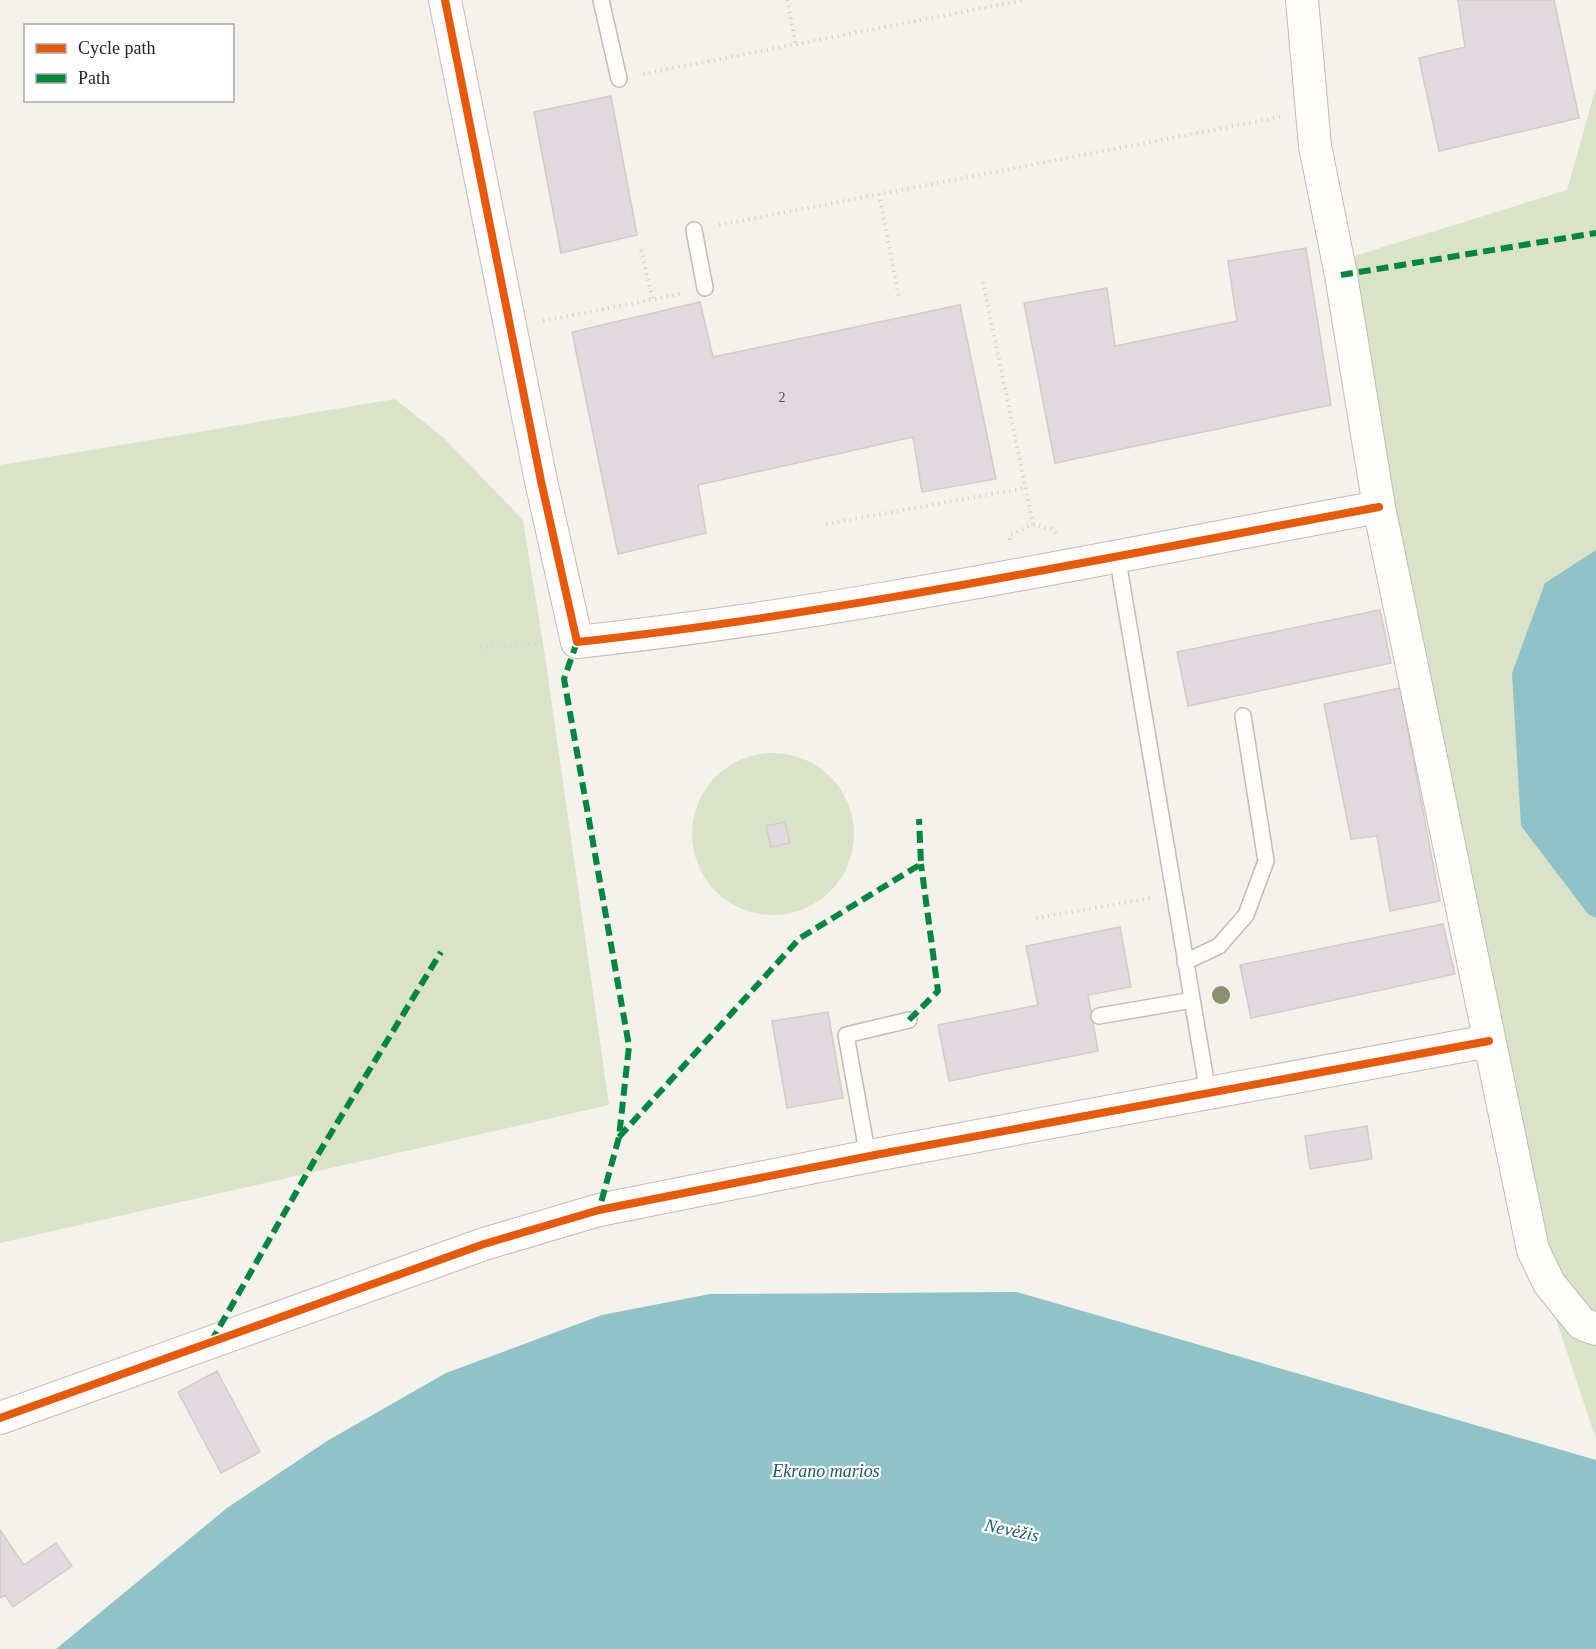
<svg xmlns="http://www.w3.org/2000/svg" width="1596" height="1649" font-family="Georgia,serif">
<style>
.green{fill:#dae3c7}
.water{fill:#8fc3c7}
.building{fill:#e2d9de;stroke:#cfcccb;stroke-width:1.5}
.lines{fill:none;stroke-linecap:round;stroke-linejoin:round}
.service-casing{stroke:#bfbdb7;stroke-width:18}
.minor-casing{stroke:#bfbdb7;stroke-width:34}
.path{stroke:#d6d6d4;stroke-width:4;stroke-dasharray:1.5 4.5;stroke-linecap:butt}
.service{stroke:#fefdfc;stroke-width:15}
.minor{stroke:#fefdfc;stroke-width:32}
.quiet{stroke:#00873e;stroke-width:6;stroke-dasharray:12 6;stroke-linecap:butt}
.cycleway-casing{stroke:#fff;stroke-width:11}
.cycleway{stroke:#e8590c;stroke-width:8}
.tree{fill:#89926d}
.labels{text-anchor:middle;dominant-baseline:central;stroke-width:4.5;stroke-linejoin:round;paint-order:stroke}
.number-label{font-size:14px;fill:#565150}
.water-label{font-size:18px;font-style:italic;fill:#1a5b61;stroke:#fff}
</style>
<rect width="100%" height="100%" fill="#f5f2eb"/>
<!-- green -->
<path class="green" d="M1596,87V550L1545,583L1521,826L1588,914L1596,918V1439L1533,1250L1338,261L1567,190Z
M395,399L444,438L523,520L545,656L609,1105L0,1243V465Z
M692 834a81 81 0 1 1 162 0a81 81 0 1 1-162 0Z"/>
<!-- water -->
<path class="water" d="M1596,550V918L1588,914L1521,826L1512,673L1545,583Z
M1017,1292L1596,1460V1649H56L227,1508L327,1441L446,1373L602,1315L710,1294Z"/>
<!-- building -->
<path class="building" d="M1458,0H1554L1579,118L1439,151L1419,58L1465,47Z
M611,96L637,235L561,253L534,112Z
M1306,248L1331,405L1055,463L1024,303L1107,288L1115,346L1237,321L1228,261Z
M700,302L713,357L960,305L996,479L922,492L913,437L698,485L706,533L618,554L572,332Z
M1380,610L1391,663L1188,706L1177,652Z
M1400,688L1440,901L1390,911L1377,836L1351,839L1324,704Z
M785,822L790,843L771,847L766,826Z
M1443,924L1455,974L1251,1018L1240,965Z
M1120,927L1131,987L1088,995L1098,1051L949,1081L938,1025L1038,1005L1026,946Z
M828,1012L843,1098L787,1108L772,1021Z
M1367,1126L1372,1159L1310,1169L1305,1136Z
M217,1371L260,1452L221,1473L178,1392Z
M0,1530L24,1565L56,1543L72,1566L13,1607L5,1595L0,1598Z"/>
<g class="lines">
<defs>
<path id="service" d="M601,0L619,79
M694,230L705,288
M1117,555L1208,1093
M1185,962L1219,946L1246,915L1266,861L1243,716
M1099,1016L1192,1000
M868,1157L846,1035L909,1020"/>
<path id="minor" d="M445,0L541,481L577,642C846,613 1113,556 1379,507
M1302,0L1315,146L1341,275L1379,507L1533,1250L1549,1283L1582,1324L1596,1329
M0,1418L484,1244L599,1210L875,1155L1489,1041"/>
</defs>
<!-- service casing -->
<use href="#service" class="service-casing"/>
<!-- minor casing -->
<use href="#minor" class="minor-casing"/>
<!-- path -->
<path class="path" d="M787,0L796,45
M643,74L1024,0
M879,194L899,298
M719,225L1280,117
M641,250L653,300
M983,282L1033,524L1010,535V541
M543,321L680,294
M826,524L1025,488
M1033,524L1051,529L1056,534
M480,647L543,643
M1036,918L1151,898"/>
<!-- service -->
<use href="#service" class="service"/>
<!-- minor -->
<use href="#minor" class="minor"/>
<!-- quiet -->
<path class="quiet" d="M1341,275L1596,233
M577,642L564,679L629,1046L619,1137L599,1210
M909,1020L938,991L921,864
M619,1137L800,938L921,864L919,819
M211,1342L314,1161L441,952"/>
<defs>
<path id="cycleway" d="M445,0L541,481L577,642C846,613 1113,556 1379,507
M0,1418L484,1244L599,1210L875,1155L1489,1041"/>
</defs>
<!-- cycleway casing -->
<use href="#cycleway" class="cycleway-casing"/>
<!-- cycleway -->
<use href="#cycleway" class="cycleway"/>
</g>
<!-- trees -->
<circle class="tree" cx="1221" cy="995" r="9"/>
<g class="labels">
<!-- number labels -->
<g class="number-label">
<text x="782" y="397">2</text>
</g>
<!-- water labels -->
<g class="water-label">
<text x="826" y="1471">Ekrano marios</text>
<text transform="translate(1012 1530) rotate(12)">Nevėžis</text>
</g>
</g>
<!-- legend -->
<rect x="24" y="24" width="210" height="78" fill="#ffffff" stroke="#a9a7a6" stroke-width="1.5"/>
<rect x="36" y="44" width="30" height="9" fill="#e8590c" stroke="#a9a7a6" stroke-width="1.5"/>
<text x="78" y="54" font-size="18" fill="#272420">Cycle path</text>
<rect x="36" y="74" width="30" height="9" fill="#00873e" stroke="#a9a7a6" stroke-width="1.5"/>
<text x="78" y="84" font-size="18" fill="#272420">Path</text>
</svg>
